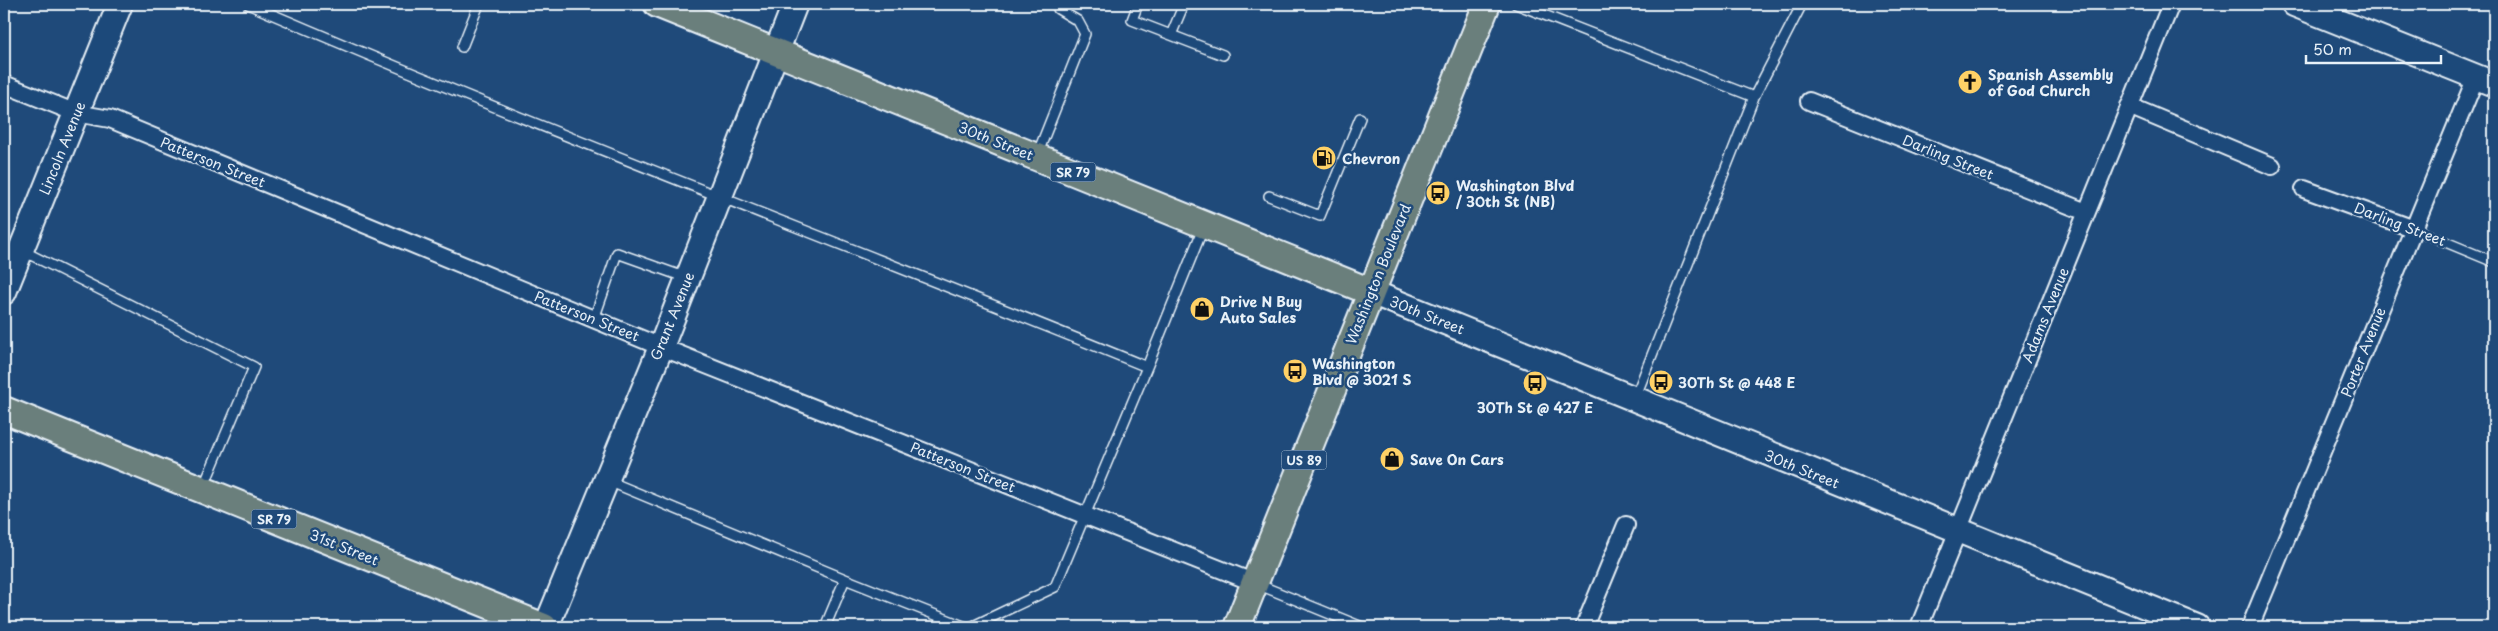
<svg xmlns="http://www.w3.org/2000/svg" width="2498" height="631" font-family="'Playpen Sans',sans-serif">
<style>
.lines{fill:none;stroke-linecap:round;stroke-linejoin:round}
.lane-casing{stroke:#e8f1f8;stroke-width:12}
.street-casing{stroke:#e8f1f8;stroke-width:20}
.secondary-casing{stroke:#e8f1f8;stroke-width:28}
.primary-casing{stroke:#e8f1f8;stroke-width:30}
.lane{stroke:#1f4a7a;stroke-width:9}
.street{stroke:#1f4a7a;stroke-width:16}
.secondary{stroke:#1f4a7a;stroke-width:24}
.primary{stroke:#6b7f7c;stroke-width:26}
.labels{text-anchor:middle;dominant-baseline:central;stroke-width:5;stroke-linejoin:round;paint-order:stroke}
.shield{fill:#1f4a7a;stroke:#acbfd2;stroke-width:1}
.shield-label{font-size:12px;font-weight:bold;fill:#e8f1f8}
.poi-label{font-size:14px;font-weight:bold;fill:#e8f1f8;stroke:#1f4a7a;text-anchor:start}
.street-label{font-size:14px;fill:#e8f1f8;stroke:#1f4a7a}
</style>
<rect width="100%" height="100%" fill="#1f4a7a"/>
<filter id="ink" filterUnits="userSpaceOnUse"><feTurbulence type="fractalNoise" baseFrequency=".02" numOctaves="2"/><feDisplacementMap in="SourceGraphic" scale="10" xChannelSelector="R" yChannelSelector="G"/><feConvolveMatrix kernelMatrix="1 2 1 2 8 2 1 2 1" color-interpolation-filters="sRGB"/></filter>
<g filter="url(#ink)">
<g class="lines">
<defs>
<path id="lane" d="M248,4C545,132 848,245 1147,367L1204,226
M1138,4L1132,20L1223,55
M1516,4L1754,97L1635,398
M1171,35L1184,4
M462,47L479,4
M1754,97L1802,4
M1037,155L1085,34L1078,21L1058,9
M1269,196L1320,216L1360,118
M2414,229L2494,262
M21,250L254,367L203,488
M594,319L617,253L687,278
M606,480L845,579
M1257,584L1362,627
M825,627L845,579L966,627
M971,627L1055,587L1147,367"/>
<path id="street" d="M4,84L76,113L110,119L661,347L1255,583
M1809,101L2086,212
M2129,106L2272,166
M2304,189L2414,229
M1584,627L1626,525
M1919,627L2171,4
M2250,627L2476,77"/>
<path id="secondary" d="M2294,4L2494,84
M4,292L120,4
M1371,292L2197,627
M546,627L661,347L795,4"/>
<path id="primary" d="M657,4L1371,292
M4,410L544,627
M1237,627L1487,4"/>
</defs>
<!-- lane casing -->
<use href="#lane" class="lane-casing"/>
<!-- street casing -->
<use href="#street" class="street-casing"/>
<!-- secondary casing -->
<use href="#secondary" class="secondary-casing"/>
<!-- primary casing -->
<use href="#primary" class="primary-casing"/>
<!-- lane -->
<use href="#lane" class="lane"/>
<!-- street -->
<use href="#street" class="street"/>
<!-- secondary -->
<use href="#secondary" class="secondary"/>
<!-- primary -->
<use href="#primary" class="primary"/>
</g>
</g>
<!-- icons -->
<defs>
<symbol id="church-disc" viewBox="-11 -11 22 22"><circle r="9.5" fill="#ffd166" stroke="#1f4a7a"/><path d="M-1.2-6h2.4v3.5h3.3v2.4h-3.3V6h-2.4V-.1h-3.3v-2.4h3.3Z" fill="#111"/></symbol>
<symbol id="fuel-disc" viewBox="-11 -11 22 22"><circle r="9.5" fill="#ffd166" stroke="#1f4a7a"/><path d="M-5.5-6h7V0h2V4h1.3V-2.5L3-4.5l.8-.8L6-3V5H2.5V1h-1V6h-7ZM-4.2-4.7v3.2H.2V-4.7Z" fill="#111"/></symbol>
<symbol id="bus-disc" viewBox="-11 -11 22 22"><circle r="9.5" fill="#ffd166" stroke="#1f4a7a"/><path d="M-5-6H5V4H4V6H2V4H-2V6H-4V4H-5ZM-3.5-4V0h7V-4ZM-3.5 1.2v1.5H-2V1.2ZM2 1.2v1.5H3.5V1.2Z" fill="#111"/></symbol>
<symbol id="shop-disc" viewBox="-11 -11 22 22"><circle r="9.5" fill="#ffd166" stroke="#1f4a7a"/><path d="M-5-2.5h2.3a2.7 3.5 0 0 1 5.4 0H5L5.5 6h-11ZM-1.5-2.5h3a1.5 2.3 0 0 0-3 0Z" fill="#111"/></symbol>
</defs>
<g fill-rule="evenodd">
<use href="#church-disc" x="1956" y="68" width="28" height="28"/>
<use href="#fuel-disc" x="1310" y="144" width="28" height="28"/>
<use href="#bus-disc" x="1424" y="179" width="28" height="28"/>
<use href="#shop-disc" x="1188" y="295" width="28" height="28"/>
<use href="#bus-disc" x="1281" y="357" width="28" height="28"/>
<use href="#bus-disc" x="1647" y="368" width="28" height="28"/>
<use href="#bus-disc" x="1521" y="369" width="28" height="28"/>
<use href="#shop-disc" x="1378" y="445" width="28" height="28"/>
</g>
<g class="labels">
<!-- shield labels -->
<g class="shield">
<rect x="1050.5" y="162.5" width="45" height="19" rx="4"/>
<rect x="1281.5" y="450.5" width="45" height="19" rx="4"/>
<rect x="251.5" y="509.5" width="45" height="19" rx="4"/>
</g>
<g class="shield-label">
<text x="1073" y="172">SR 79</text>
<text x="1304" y="460">US 89</text>
<text x="274" y="519">SR 79</text>
</g>
<!-- poi labels -->
<g class="poi-label">
<text x="1988" y="74">Spanish Assembly<tspan x="1988" dy="16">of God Church</tspan></text>
<text x="1342" y="158">Chevron</text>
<text x="1456" y="185">Washington Blvd<tspan x="1456" dy="16">/ 30th St (NB)</tspan></text>
<text x="1220" y="301">Drive N Buy<tspan x="1220" dy="16">Auto Sales</tspan></text>
<text x="1312" y="363">Washington<tspan x="1312" dy="16">Blvd @ 3021 S</tspan></text>
<text x="1678" y="382">30Th St @ 448 E</text>
<text x="1535" y="407" text-anchor="middle">30Th St @ 427 E</text>
<text x="1410" y="459">Save On Cars</text>
</g>
<!-- street labels -->
<g class="street-label">
<text transform="translate(996 141) rotate(22)">30th Street</text>
<text transform="translate(62 148) rotate(-68)">Lincoln Avenue</text>
<text transform="translate(1948 157) rotate(22)">Darling Street</text>
<text transform="translate(213 162) rotate(22)">Patterson Street</text>
<text transform="translate(2400 224) rotate(21)">Darling Street</text>
<text transform="translate(1378 274) rotate(-68)">Washington Boulevard</text>
<text transform="translate(1427 315) rotate(22)">30th Street</text>
<text transform="translate(2045 315) rotate(-68)">Adams Avenue</text>
<text transform="translate(587 316) rotate(22)">Patterson Street</text>
<text transform="translate(672 316) rotate(-68)">Grant Avenue</text>
<text transform="translate(2363 352) rotate(-68)">Porter Avenue</text>
<text transform="translate(963 467) rotate(22)">Patterson Street</text>
<text transform="translate(1802 469) rotate(22)">30th Street</text>
<text transform="translate(344 547) rotate(22)">31st Street</text>
</g>
</g>
<!-- margin -->
<rect width="2498" height="631" fill="none" stroke="#1f4a7a" stroke-width="20"/>
<rect x="10" y="10" width="2478" height="611" fill="none" stroke="#e8f1f8" stroke-width="2" filter="url(#ink)"/>
<!-- scale -->
<path d="M2306 55v8h135v-8" fill="none" stroke="#e8f1f8" stroke-width="2.5"/>
<text x="2313" y="55" font-size="15" fill="#e8f1f8" stroke="#1f4a7a" stroke-width="4" paint-order="stroke">50 m</text>
</svg>
